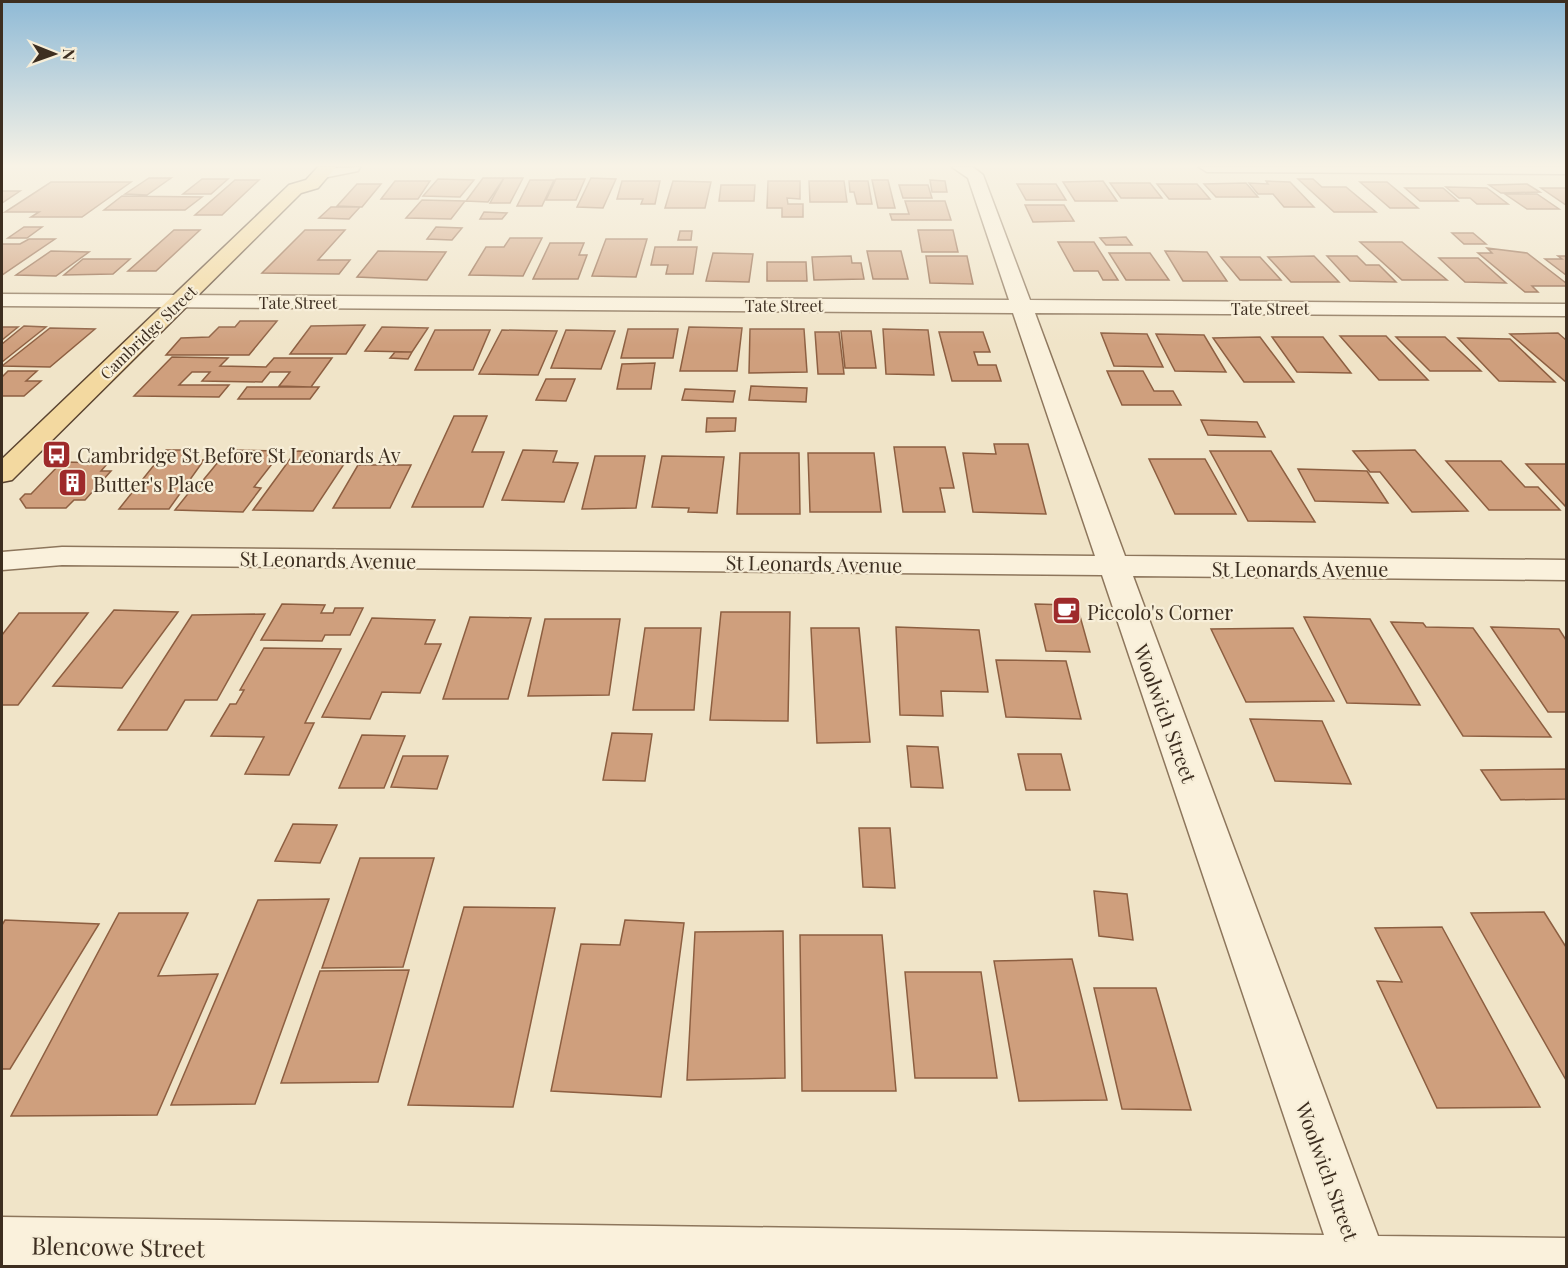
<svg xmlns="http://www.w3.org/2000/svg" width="1568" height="1268" font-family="'Playfair Display',serif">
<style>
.building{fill:#cf9f7d;stroke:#8d5f41;stroke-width:1.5}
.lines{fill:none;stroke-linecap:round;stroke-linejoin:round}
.minor-casing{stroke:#8d765c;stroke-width:3}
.major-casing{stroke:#5b4430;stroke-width:3}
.minor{fill:#faf1dc;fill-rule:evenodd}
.major{fill:#f3d9a0;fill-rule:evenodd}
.labels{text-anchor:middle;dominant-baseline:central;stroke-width:4.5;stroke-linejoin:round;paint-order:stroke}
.far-street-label{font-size:16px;fill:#3d2e20;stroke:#f7eed8}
.poi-label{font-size:20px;fill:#3d2e20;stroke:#f7eed8;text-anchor:start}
.street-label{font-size:20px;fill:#3d2e20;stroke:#f7eed8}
.near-street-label{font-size:24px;fill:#3d2e20;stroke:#f7eed8}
</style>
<rect width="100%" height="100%" fill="#f0e4c8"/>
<!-- building -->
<path class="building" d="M149,178H171L147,195L125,194Z
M483,178H504L488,202L466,201Z
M504,178H523L510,203H490Z
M591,178L616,179L603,208L577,207Z
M202,179H228L211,194H183Z
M438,179L474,180L460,197L423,196Z
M556,179H585L576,200H546Z
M1298,179H1313L1322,187H1346L1376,212H1334Z
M235,180H259L222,215H195Z
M530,180H554L542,206H517Z
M872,180H888L895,208H878Z
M930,180L945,181L947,192H932Z
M395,181H430L418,199H381Z
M622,181H660L655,204H641L643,199H617Z
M673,181L711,182L705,208H665Z
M768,181H800V199L787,198L788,204H803V217H782V208H767Z
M809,181H844L847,202H810Z
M849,181H868L872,204H857L854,192H850Z
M1103,181L1117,201H1075L1063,182Z
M1266,181L1290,182L1314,207H1284L1273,194H1258L1249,183L1268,184Z
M51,182H131L82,217H31L39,212H5Z
M1360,182H1387L1418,208H1390Z
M1110,183H1150L1162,198H1121Z
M1246,183L1258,197H1216L1204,184Z
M357,184H381L362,207L337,206Z
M1017,184H1056L1066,200H1026Z
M1157,184H1197L1210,199H1169Z
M1527,184L1540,192L1501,193L1489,185Z
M721,185H755L754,201H719Z
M899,185H928L932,198H903Z
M1446,187L1487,188L1508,204H1477L1470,198H1459Z
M1405,188H1443L1458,201H1420Z
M1541,188H1566V205Z
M2,191H20L2,203Z
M1505,194H1537L1559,209H1527Z
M122,196L202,197L185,210H104Z
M422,200L465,201L451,219L406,218Z
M905,201H945L951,220H892L890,214H909Z
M1025,205H1064L1074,221L1033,222Z
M331,207H360L349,219L319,218Z
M484,212L507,213L502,219H480Z
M24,227H42L27,238H8Z
M436,227L462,228L452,240L427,239Z
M174,230H200L156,271H128Z
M305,230H345L318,260H350L339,274L262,273Z
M918,230H953L958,252H922Z
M680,231H692L691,240H678Z
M1452,233H1473L1486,244H1464Z
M1126,237L1132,245H1106L1100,238Z
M510,238H542L523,276L469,275L486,247H504Z
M29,239H55L2,275V244H20Z
M606,239H647L636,277L592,276Z
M1058,242H1094L1118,280H1103L1098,271H1074Z
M1360,242H1402L1447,280H1402Z
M550,243H584L579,255H587L578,279H533Z
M655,247H697L693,274H666L668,265H651Z
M1487,248L1527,253L1566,283V286H1532L1538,292H1525L1478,253H1492Z
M51,251L89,252L56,276L16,275Z
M378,251L446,252L427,280L357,277Z
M867,251H901L908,279H873Z
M1165,251L1207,252L1227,281H1183Z
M713,253L753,254L749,282L706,281Z
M1109,253H1150L1169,280H1126Z
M851,256L852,263H861L864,279L814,280L812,257Z
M926,256H967L973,284L930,283Z
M1314,256L1339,282H1291L1268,257Z
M1327,256H1357L1366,265H1379L1396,282L1350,281Z
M1558,256H1566V275L1545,259H1562Z
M1221,257H1260L1281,280H1240Z
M1439,258H1478L1506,283L1465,282Z
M83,259H130L113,274L64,275Z
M767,262H806L807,281H767Z
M240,321H277L249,355H166L181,338L209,337L219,327H235Z
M365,325L346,354H290L311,326Z
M24,326L46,327L2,362V344Z
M2,327H18L2,340Z
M382,327L428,328L412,352L365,351Z
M689,327L742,328L737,371H680Z
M50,328L95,329L50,367L2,366Z
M628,329H678L673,358H621Z
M750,329H804L807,372L749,373Z
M883,329L928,330L934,375L886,374Z
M435,330H490L473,370H415Z
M502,330L557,331L538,375L479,374Z
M566,330L615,331L601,369L551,368Z
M841,331H871L876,368H845Z
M815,332H839L844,374H818Z
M939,332H983L990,352H974L978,365H996L1001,381H952Z
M1101,333L1147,334L1163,367L1114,366Z
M1558,333L1566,340V382L1510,334Z
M1156,334L1204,335L1226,372L1175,371Z
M1340,336H1386L1428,380H1379Z
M1260,337L1294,382H1244L1213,338Z
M1272,337H1323L1351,373L1297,372Z
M1396,337H1445L1481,371H1430Z
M1458,338L1510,339L1555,382L1499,381Z
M395,352H412L408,359L390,358Z
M172,357L228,358L220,366L266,367L274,358H332L311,387L279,386L290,372H270L262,382L202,381L210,372H192L179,385H229L219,397L134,396Z
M655,363L651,389H617L622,364Z
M8,371H37L26,381H41L24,396H2V377Z
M1107,371H1143L1154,391H1173L1181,405H1122Z
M546,379H575L566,401L536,400Z
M751,386L807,388L806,402L749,400Z
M247,387H319L310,399H238Z
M685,389L735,391L733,402L682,400Z
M454,416H487L472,452H504L483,507H412Z
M707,418H736L735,431L706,432Z
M1201,420L1257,422L1265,437L1208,435Z
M994,444H1028L1046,514L973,512L963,453L996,454Z
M894,447H945L954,488H940L945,512H903Z
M166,450H189L182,460H204L169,509H119Z
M228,450L282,451L254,487L261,488L243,512L175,510L191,490H195Z
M523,450L557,451L553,462L578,463L564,502L502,500Z
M1415,450L1468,511L1412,512L1380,472H1370L1353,451Z
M296,451L352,452L313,511L253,510Z
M1210,451H1271L1315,522L1248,521Z
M740,453H799L800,514H737Z
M808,453H874L881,512H810Z
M595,456H645L636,508L582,509Z
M662,456L724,457L717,513L688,512L689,508L652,507Z
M1149,459H1205L1236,514H1175Z
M1446,461H1501L1525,487H1538L1560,510H1489Z
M62,462L108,463L101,471H111L85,500H74L66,508H26L20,499L25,494H31Z
M1526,464H1566V507Z
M358,465H411L390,508H333Z
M1298,469L1367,471L1388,503L1315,501Z
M282,604L325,605L321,613H333L335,608H363L350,635H325L322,641L261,640Z
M1035,604L1071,605L1078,609L1090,652L1046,651Z
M114,610L178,612L122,688L53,686Z
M721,612H790L788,721L710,720Z
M19,613H88L18,705H2V635Z
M265,614L217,700H185L167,730H118L192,615Z
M470,617L531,618L508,699H443Z
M1304,617L1370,619L1420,705L1347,703Z
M372,618L435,620L425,644H441L420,693L382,692L370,719L322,717Z
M545,619H620L609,695L528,696Z
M1391,622L1423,623L1426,627L1473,628L1551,737L1463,736Z
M896,627L979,630L988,692L941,691L943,716L900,715Z
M1491,627L1559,629L1566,640V712H1548Z
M645,628H701L694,710H633Z
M811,628H859L870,742L817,743Z
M1293,628L1334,701L1246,702L1211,629Z
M264,648L341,649L305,723H314L289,775L245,774L264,737L211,736L230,704H236L244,690H240Z
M996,660L1066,661L1081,719L1006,717Z
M1250,719L1322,721L1351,784L1275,781Z
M612,733L652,734L645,781L603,780Z
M362,735L405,736L384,788H339Z
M907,746L938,747L943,788L911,787Z
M1018,754H1061L1070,790H1026Z
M403,756H448L437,789L391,787Z
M1566,769V799L1501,800L1481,770Z
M293,824L337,825L320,863L275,861Z
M859,828H890L895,888L863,887Z
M360,858H434L403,967L322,968Z
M1094,891L1127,894L1133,940L1099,936Z
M329,899L255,1104L171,1105L258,900Z
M464,907L555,908L513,1107L408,1105Z
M1544,912L1566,947V1080L1471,913Z
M119,913H188L158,976L218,974L157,1115L11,1116Z
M5,920L99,924L10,1069H2V925Z
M625,920L684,923L661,1097L551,1091L581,944L620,945Z
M1442,927L1540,1107L1437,1108L1377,981L1402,982L1375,928Z
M783,931L785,1078L687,1080L695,932Z
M800,935H882L896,1091H802Z
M1072,959L1107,1100L1019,1101L994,961Z
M409,970L378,1082L281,1083L320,971Z
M905,972H981L997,1078H915Z
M1094,988H1156L1191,1110L1122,1109Z"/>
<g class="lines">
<defs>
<path id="minor" d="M360,167L358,171L323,178L315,173L317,169Z
M952,167H973L983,175L1030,300L1566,304V316L1035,313L1125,556L1566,560V580L1133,576L1378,1236L1566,1238V1266H2V1217L1324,1235L1102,575L62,565L2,570V552L62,547L1095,556L1013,313L2,306V294L1009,300L968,178Z
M1199,167H1566V174L1207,172Z"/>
<path id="major" d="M318,167H336L318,188L301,193L12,480L2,482V459L289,185L306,180Z"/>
</defs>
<!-- minor casing -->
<use href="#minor" class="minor-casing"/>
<!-- major casing -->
<use href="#major" class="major-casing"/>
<!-- minor -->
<use href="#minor" class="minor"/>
<!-- major -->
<use href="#major" class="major"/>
</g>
<!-- sky -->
<linearGradient id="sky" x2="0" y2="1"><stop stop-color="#8fbad6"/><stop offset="0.48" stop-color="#f8f3e6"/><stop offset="1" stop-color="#f8f3e6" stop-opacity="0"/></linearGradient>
<rect width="1568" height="345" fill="url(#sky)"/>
<!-- icons -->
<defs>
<symbol id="bus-square" viewBox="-11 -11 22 22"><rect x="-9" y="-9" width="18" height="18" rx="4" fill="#9e2a2b" stroke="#f7eed8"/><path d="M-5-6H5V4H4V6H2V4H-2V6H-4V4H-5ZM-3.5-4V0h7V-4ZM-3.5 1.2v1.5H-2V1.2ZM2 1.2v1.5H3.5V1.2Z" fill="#fff"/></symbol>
<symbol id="building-square" viewBox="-11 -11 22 22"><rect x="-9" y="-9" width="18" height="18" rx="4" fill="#9e2a2b" stroke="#f7eed8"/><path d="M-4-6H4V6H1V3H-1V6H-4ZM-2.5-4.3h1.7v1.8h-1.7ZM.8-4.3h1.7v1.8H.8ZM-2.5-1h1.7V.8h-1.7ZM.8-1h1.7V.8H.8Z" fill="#fff"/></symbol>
<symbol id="cafe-square" viewBox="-11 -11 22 22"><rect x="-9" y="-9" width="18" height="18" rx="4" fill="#9e2a2b" stroke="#f7eed8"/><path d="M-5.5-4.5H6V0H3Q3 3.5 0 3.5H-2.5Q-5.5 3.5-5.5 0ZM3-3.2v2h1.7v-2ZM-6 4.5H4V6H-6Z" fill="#fff"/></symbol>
</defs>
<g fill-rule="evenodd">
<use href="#bus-square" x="40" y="438" width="33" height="33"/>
<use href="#building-square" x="56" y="466" width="33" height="33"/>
<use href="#cafe-square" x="1050" y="594" width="33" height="33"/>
</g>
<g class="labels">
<!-- far-street labels -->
<g class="far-street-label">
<text x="298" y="302">Tate Street</text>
<text x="784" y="305">Tate Street</text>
<text x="1270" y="308">Tate Street</text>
<text transform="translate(148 332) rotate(-44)">Cambridge Street</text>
</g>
<!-- poi labels -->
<g class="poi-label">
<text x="77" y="454">Cambridge St Before St Leonards Av</text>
<text x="93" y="483">Butter's Place</text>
<text x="1087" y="611">Piccolo's Corner</text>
</g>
<!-- street labels -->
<g class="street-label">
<text transform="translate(328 559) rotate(1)">St Leonards Avenue</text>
<text transform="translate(814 563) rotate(1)">St Leonards Avenue</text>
<text x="1300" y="568">St Leonards Avenue</text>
<text transform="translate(1166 713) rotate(70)">Woolwich Street</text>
<text transform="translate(1328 1171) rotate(70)">Woolwich Street</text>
</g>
<!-- near-street labels -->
<g class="near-street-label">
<text transform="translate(118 1246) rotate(1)">Blencowe Street</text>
</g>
</g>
<!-- border -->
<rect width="1568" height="1268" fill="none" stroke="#3d2e20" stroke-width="6"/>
<!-- north arrow -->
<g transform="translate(54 54) rotate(91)" stroke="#f7eed8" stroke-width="4.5" paint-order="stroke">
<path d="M0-4.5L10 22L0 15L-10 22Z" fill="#3d2e20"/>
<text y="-9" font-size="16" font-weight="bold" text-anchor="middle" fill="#3d2e20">N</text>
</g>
</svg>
